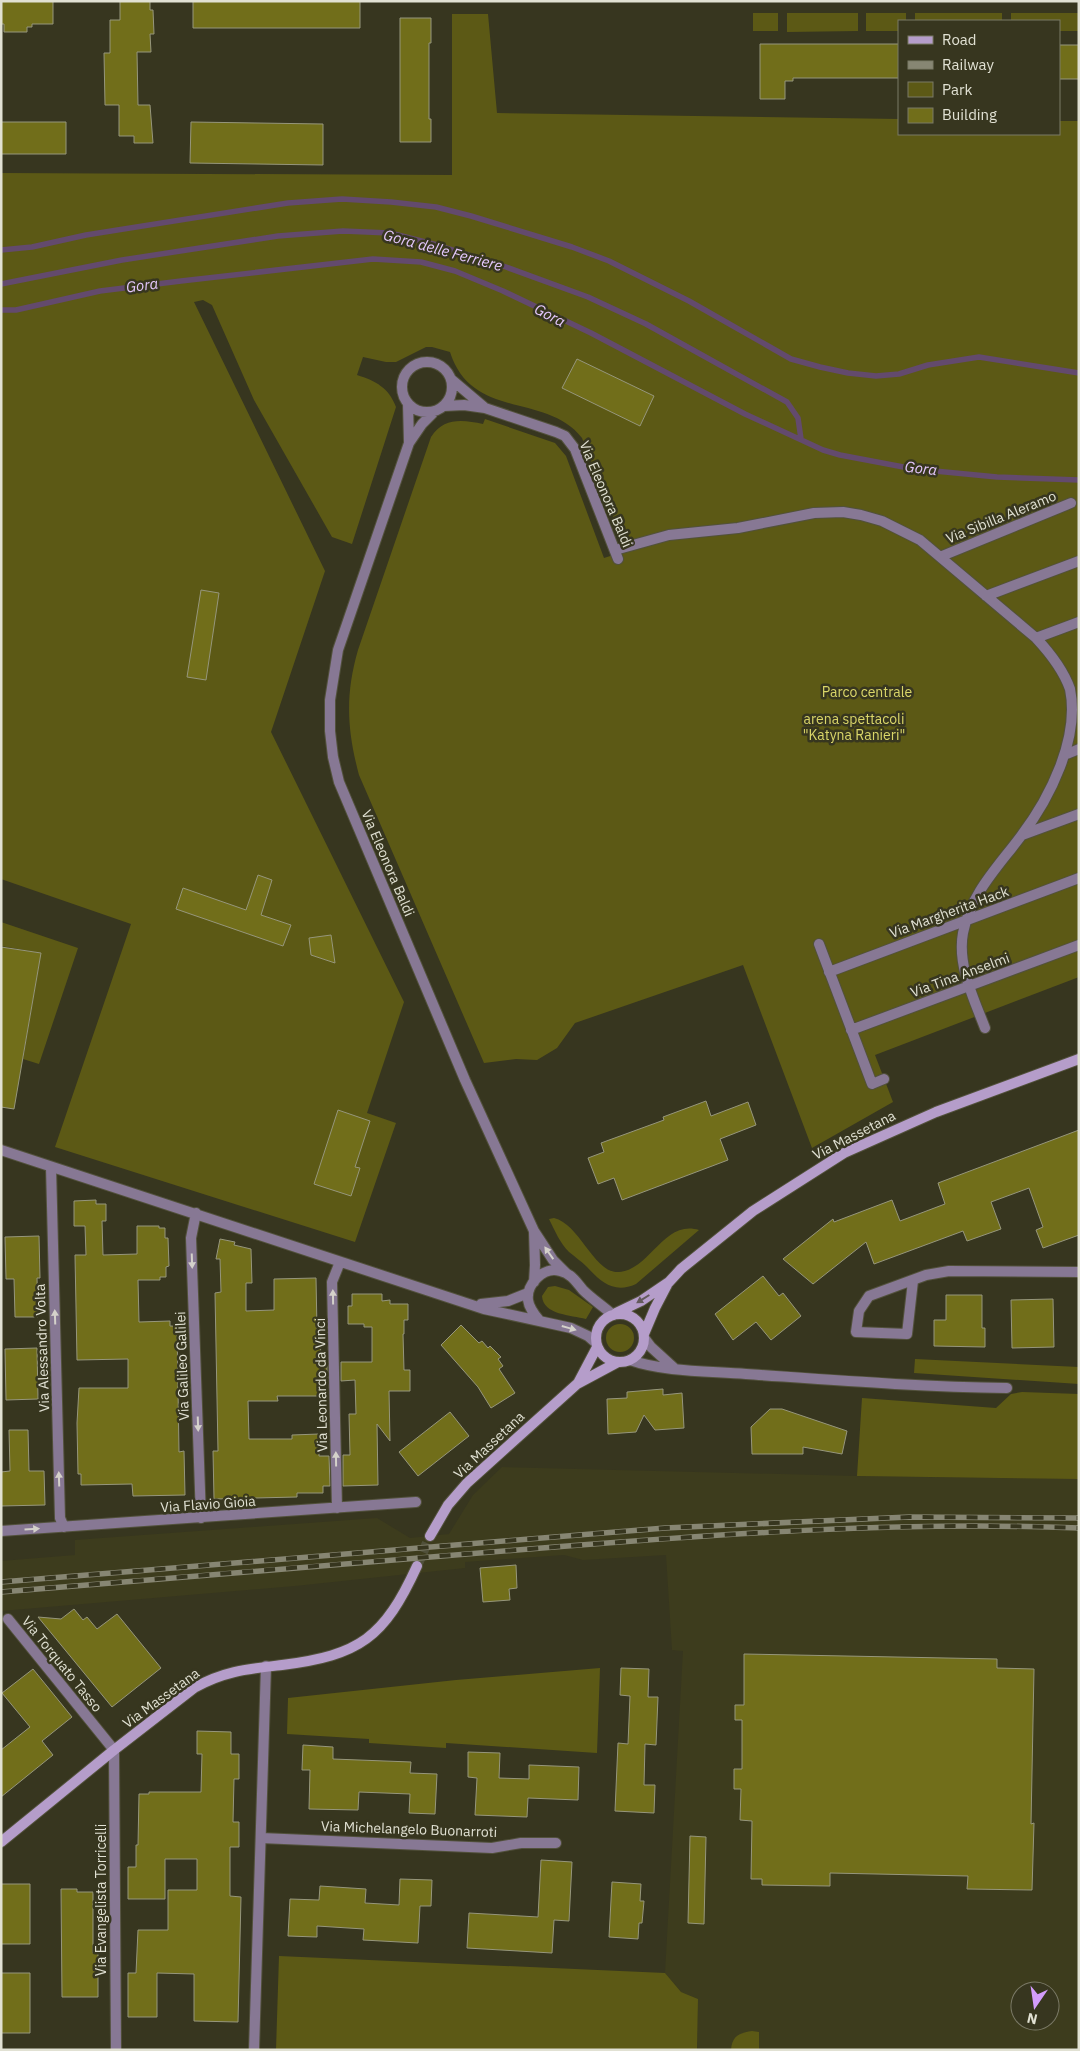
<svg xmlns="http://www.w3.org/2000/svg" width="1080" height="2051" font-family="'IBM Plex Sans',sans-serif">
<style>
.built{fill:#3d3c1d;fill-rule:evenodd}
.green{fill:#5c5915}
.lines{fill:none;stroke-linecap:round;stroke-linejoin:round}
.stream{stroke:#634a6d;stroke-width:5.5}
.building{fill:#716e1a;stroke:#96967c}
.secondary-tunnel{stroke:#50503a;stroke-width:10;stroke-dasharray:10 5;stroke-linecap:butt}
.pedestrian-casing{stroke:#52513c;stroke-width:12}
.minor-casing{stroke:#52513c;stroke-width:12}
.secondary-casing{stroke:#52513c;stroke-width:12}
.pedestrian{stroke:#877894;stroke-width:10}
.minor{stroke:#877894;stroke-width:10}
.secondary{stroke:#b59dca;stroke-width:10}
.rail-casing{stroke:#878673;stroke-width:5.5}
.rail{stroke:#37361f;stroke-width:4;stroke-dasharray:11;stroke-linecap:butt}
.oneway{fill:#d4d1ca}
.oneway2{fill:#635a5b}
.labels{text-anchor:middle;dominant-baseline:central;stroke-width:5;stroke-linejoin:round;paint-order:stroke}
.street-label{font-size:14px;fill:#e1e1d3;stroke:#37361f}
.park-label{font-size:14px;fill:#dad669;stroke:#37361f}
.water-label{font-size:15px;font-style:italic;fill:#e5c8fd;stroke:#37361f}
</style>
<rect width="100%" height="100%" fill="#37361f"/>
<!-- built -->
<path class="built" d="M502,1467L857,1476L1079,1479V2050H697L698,1999L681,1992L665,1973L683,1651L672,1650L666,1555L583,1560L564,1555L465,1562V1568L295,1586L1,1611V1561L75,1555V1540L377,1518L410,1538L449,1534L473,1495ZM1020,1991H1050V2021H1020Z"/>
<!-- green -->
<path class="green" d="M753,13H778V31H753Z
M787,13H858V31L787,32Z
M866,13H906V21H899V31H866Z
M915,13H1002V21H915Z
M1011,13H1079V31H1059V21H1011Z
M452,14H488L497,113L899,119V134H1059V121H1079V977L875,1055L893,1102L812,1148L743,965L575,1023L557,1048L537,1060L516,1059L484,1063L359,775C347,730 345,695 358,650L431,437C444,417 463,420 483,424L485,419L555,443L566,456L604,558L626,551L582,438C546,392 472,421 450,352L432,347H426L396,362H386L363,357L357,375C376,381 389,388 396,407L352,544L332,537L254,400L212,305L203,300L194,302L325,571L271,732L404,1002L367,1113L396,1123L355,1242L55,1147L131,924L1,879V173L452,175Z
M1,922L78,948L39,1064L23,1059L41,953L1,946Z
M554,1218C580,1224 594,1274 619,1272C650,1270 664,1219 699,1230L636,1284C614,1294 601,1282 587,1267C581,1261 575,1257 569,1252C560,1243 555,1231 549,1219Z
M555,1286L569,1290L593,1307L586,1319C571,1315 543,1315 542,1296L548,1287Z
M606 1338a14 14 0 1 1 28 0a14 14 0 1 1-28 0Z
M915,1359L1079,1367V1384L914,1373Z
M1022,1392L1079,1394V1479L857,1476L862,1398L996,1408L1011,1394Z
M600,1668L597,1753L446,1743V1748L369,1743V1739L287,1734L288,1698L456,1680Z
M279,1956L665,1973L681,1992L698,1999L697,2050H276Z
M752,2031L759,2032V2050H731C732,2036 739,2033 752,2031Z"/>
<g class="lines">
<!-- stream -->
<path class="stream" d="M1,250L32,247L86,235L288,203L342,199L391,202L436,207L471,216L572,247L609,261L689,301L791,359L820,367L848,373L876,376L899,374L928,365L979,357L1079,373
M1,284L122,260L278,236L343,231L390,233L437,245L506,267L588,297L646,324L787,402L798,418L801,439
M1,310H16L100,291L181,281L373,259L421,262L455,271L503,291L591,333L745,414L823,450L840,455L914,469L997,477L1079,480"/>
</g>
<!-- building -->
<path class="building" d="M1,1H53V24H32V27H27V32H4V24H1Z
M120,1H150V10H153L154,34H150L151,52H137L138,105H150L153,143H134V136H119V105H105L104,53H110V20H120Z
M193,1H360V28H193Z
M400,18H431V43H429V119H431V142H400Z
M760,44H899V78H793V81H785V99H760Z
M1059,45H1079V79H1059Z
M1,122H66V154H1Z
M191,122L323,124V165L190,163Z
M577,359L654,396L640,426L562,388Z
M201,590L219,593L206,680L187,677Z
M258,875L272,880L261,915L291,925L283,946L176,909L183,888L246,910Z
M331,935L335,963L311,955L309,938Z
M1,947L41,953L14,1109L1,1107Z
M706,1101L711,1116L748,1102L756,1125L720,1139L728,1160L622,1200L614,1178L598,1184L588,1158L604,1152L601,1143L664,1120L663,1117Z
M338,1110L370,1121L355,1167L360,1168L351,1196L314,1184Z
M1079,1130V1235L1043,1248L1036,1230L1043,1227L1029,1188L991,1202L1001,1229L967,1241L963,1231L874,1264L866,1242L813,1284L783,1259L833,1219L834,1222L892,1200L900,1221L945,1204L938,1183Z
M96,1200V1204H106V1221H102L103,1255L137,1254V1226H159V1228H165V1238H168L169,1266L166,1267V1277H160V1280H138L139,1322L170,1321V1326H177L179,1452L184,1451L185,1495L133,1496L132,1484L81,1485V1474H78L77,1423L79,1388H128V1359L77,1360L75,1255H86L85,1226H74V1201Z
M39,1236L40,1278H37L38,1317H15L14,1279H6L5,1237Z
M220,1239L235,1242L234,1245L251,1249L252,1283H246V1311L274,1310V1279L316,1278L317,1330H320L321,1363H327V1381H321L322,1396H277L278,1401H248L249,1439H292V1435L319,1434V1456H329L330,1486H323V1493H297V1497L214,1499L213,1451H218L215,1293L221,1292L220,1259H216Z
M763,1276L779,1296L783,1293L801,1316L771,1340L756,1322L733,1340L715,1314Z
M352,1294H382V1301L390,1300V1304H408V1320H404V1334H403L404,1370H410V1391H389L390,1441L377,1424L378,1485L343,1486V1455H350L349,1414H356L355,1380L341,1381V1362H372V1327H364V1324H348V1306H352Z
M946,1295H982V1328H985V1347L934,1346V1320H946Z
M1053,1299L1054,1347L1012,1348L1011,1300Z
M461,1325L479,1343L482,1341L488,1348L490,1346L501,1357L498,1359L503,1366L499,1369L515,1393L491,1408L478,1387L441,1345Z
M37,1348L38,1399L6,1400L5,1349Z
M663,1389V1395L682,1393L684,1428L655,1430L644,1415L636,1432L608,1434L607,1399L627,1398V1392Z
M770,1409H782L847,1431L842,1454L803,1447V1454H752L751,1427Z
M450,1412L469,1436L418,1476L399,1452Z
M9,1430H28L29,1471H44L45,1505L1,1506V1472L10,1471Z
M516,1565L517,1588L509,1589L510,1600L483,1602L480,1568Z
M74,1609L83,1620L87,1617L97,1629L117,1614L161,1668L112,1707L38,1617L61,1619Z
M744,1654L997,1659V1668L1034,1669L1031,1824L1034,1823L1032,1890L967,1889L968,1876L830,1873V1886L762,1885V1879H751L752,1821L740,1820L741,1789H734V1769H742V1720H735V1705H744Z
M621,1668L649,1669L648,1697H658L656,1745L645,1744L644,1785H655L654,1813L615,1811L618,1743L628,1744L630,1696L620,1695Z
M33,1669L72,1717L42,1741L53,1755L1,1797V1750L30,1727L2,1693Z
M197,1731L231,1732V1754H239V1779H234L233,1822H239V1847H230V1896L241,1897L238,2022L194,2021V1974L157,1973V2017H128V1973H136L138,1930H168V1890H197V1859H165V1899H128V1867H136V1845H138L139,1794H149V1792H201L202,1754H197Z
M303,1745L333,1747V1759L411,1762L410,1773L437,1774L435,1814L409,1813L410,1794L359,1792L358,1810L309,1809L310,1770H302Z
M468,1752L500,1753L499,1778L529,1779V1765L579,1767L578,1800L528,1798L527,1817L475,1815L477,1778L468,1777Z
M690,1836L706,1837L704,1924L688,1923Z
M541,1860L572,1862L569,1921L554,1920L552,1953L467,1948L469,1913L538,1917Z
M400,1879L432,1880L431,1906H420L418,1943L363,1940L364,1929L317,1926V1937L288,1936L290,1899L319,1900L320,1886L366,1889L365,1903L399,1905Z
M612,1882L641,1884L640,1901H644L642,1923H639L638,1939L609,1937Z
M1,1884H30V1944H1Z
M61,1889H77V1892H93V1953H98V1997H62Z
M1,1973H30V2033H1Z"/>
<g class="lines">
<!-- secondary-tunnel -->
<path class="secondary-tunnel" d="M417,1566L430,1536"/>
<defs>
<path id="pedestrian" d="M615,550L669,535L738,528L814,513L843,512L861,515L882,521L920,540L1036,638C1050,653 1063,669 1070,689C1080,738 1050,798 1021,836C998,867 971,893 963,933C957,965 974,999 985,1028
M942,556L1071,503
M986,596L1079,561
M1036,638L1079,622
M1067,754L1079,749
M1022,835L1079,814
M819,944L872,1084L884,1079
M829,972L1079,878
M851,1030L1079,945"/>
<path id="minor" d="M402 387a25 25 0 1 1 50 0a25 25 0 1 1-50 0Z
M451,379L484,407
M408,404L409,443
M444,406L464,405L485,408L556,432L565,436L575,449L618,559
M435,411L422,424L409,443L338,650L330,700V731L333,757L339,782L465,1080L534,1231L535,1265L534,1282
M1,1150L484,1309L571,1328L588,1336L596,1343
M51,1167L60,1518L64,1527
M196,1213L191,1238L201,1518
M534,1231L553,1260L566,1273
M913,1281L907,1334L856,1332L859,1311L869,1296L926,1275L949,1271L1079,1272
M481,1304L508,1301L528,1293
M539,1320C534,1314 529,1308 528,1300C526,1284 544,1266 560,1271C572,1274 576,1282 583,1290C592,1299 603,1306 613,1315
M645,1339L651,1347L674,1368
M630,1360C664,1372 709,1371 746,1374C833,1380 920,1387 1007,1388
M337,1508L332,1282L340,1262
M1,1531L416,1502
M8,1619L114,1750L116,2050
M261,1838L492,1848L521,1843H556
M254,2050L266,1666"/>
<path id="secondary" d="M616,1313L641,1301L669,1282L681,1269L753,1211L844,1153L936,1112L1079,1059
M596 1338a24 24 0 1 1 48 0a24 24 0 1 1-48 0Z
M644,1334L655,1308L667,1285
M578,1383L597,1347
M430,1536L448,1505L467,1483L577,1384L618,1362
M1,1842L114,1750L194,1688C224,1671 248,1669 282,1665C360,1655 384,1638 417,1566"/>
</defs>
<!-- pedestrian casing -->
<use href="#pedestrian" class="pedestrian-casing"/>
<!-- minor casing -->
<use href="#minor" class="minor-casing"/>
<!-- secondary casing -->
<use href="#secondary" class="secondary-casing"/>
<!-- pedestrian -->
<use href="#pedestrian" class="pedestrian"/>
<!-- minor -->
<use href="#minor" class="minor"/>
<!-- secondary -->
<use href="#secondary" class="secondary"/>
<defs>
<path id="rail" d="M1,1582L665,1528L909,1517L1079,1518
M1,1592C182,1577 362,1562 542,1548C721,1534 900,1521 1079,1528"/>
</defs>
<!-- rail casing -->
<use href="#rail" class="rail-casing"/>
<!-- rail -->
<use href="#rail" class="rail"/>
</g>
<!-- one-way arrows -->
<defs><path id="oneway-solid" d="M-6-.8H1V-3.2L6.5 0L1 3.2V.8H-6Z" transform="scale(1.25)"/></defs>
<g class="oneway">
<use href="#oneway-solid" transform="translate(549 1253) rotate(-125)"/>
<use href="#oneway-solid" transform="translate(192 1261) rotate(88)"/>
<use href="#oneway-solid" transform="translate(333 1297) rotate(-91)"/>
<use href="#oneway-solid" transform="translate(55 1317) rotate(-92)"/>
<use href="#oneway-solid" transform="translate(569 1328) rotate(16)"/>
<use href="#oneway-solid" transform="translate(198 1424) rotate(88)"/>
<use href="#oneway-solid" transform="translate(336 1459) rotate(-91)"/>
<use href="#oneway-solid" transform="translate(59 1479) rotate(-92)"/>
<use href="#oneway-solid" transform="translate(32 1529) rotate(-4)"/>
</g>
<use class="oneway2" href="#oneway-solid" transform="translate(643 1299) rotate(148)"/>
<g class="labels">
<!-- street labels -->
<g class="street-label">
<text transform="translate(606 494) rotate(67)">Via Eleonora Baldi</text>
<text transform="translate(1001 517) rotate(-22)">Via Sibilla Aleramo</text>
<text transform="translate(388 863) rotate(67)">Via Eleonora Baldi</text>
<text transform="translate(949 912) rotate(-20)">Via Margherita Hack</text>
<text transform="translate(960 975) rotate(-20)">Via Tina Anselmi</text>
<text transform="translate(854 1135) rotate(-27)">Via Massetana</text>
<text transform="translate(42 1348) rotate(-92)">Via Alessandro Volta</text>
<text transform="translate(182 1366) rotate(-92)">Via Galileo Galilei</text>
<text transform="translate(321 1385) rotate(-91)">Via Leonardo da Vinci</text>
<text transform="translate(489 1445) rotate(-43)">Via Massetana</text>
<text transform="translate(208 1504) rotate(-4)">Via Flavio Gioia</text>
<text transform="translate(62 1664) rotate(51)">Via Torquato Tasso</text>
<text transform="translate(161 1698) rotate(-36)">Via Massetana</text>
<text transform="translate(409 1829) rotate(2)">Via Michelangelo Buonarroti</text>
<text transform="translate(101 1900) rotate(-90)">Via Evangelista Torricelli</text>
</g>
<!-- park labels -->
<g class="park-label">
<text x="867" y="692">Parco centrale</text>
<text x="854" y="719">arena spettacoli<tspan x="854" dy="16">"Katyna Ranieri"</tspan></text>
</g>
<!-- water labels -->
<g class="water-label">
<text transform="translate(443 250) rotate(15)">Gora delle Ferriere</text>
<text transform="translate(142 285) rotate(-7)">Gora</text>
<text transform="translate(550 315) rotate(27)">Gora</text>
<text transform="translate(921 468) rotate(7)">Gora</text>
</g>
</g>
<!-- border -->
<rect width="1080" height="2051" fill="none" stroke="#e1e1d3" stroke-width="5"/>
<!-- legend -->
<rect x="898" y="20" width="162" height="115" fill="#37361f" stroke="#7b7a67"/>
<rect x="908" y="36" width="25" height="8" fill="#b59dca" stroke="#7b7a67"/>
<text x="942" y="45" font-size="15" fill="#e1e1d3">Road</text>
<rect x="908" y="61" width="25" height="8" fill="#878673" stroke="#7b7a67"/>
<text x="942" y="70" font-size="15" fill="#e1e1d3">Railway</text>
<rect x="908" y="82" width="25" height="15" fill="#5c5915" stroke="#7b7a67"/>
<text x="942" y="95" font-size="15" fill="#e1e1d3">Park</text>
<rect x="908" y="108" width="25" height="15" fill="#716e1a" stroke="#7b7a67"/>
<text x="942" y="120" font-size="15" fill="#e1e1d3">Building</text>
<!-- north arrow -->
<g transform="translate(1035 2006) rotate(193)"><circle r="24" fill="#37361f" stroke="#7b7a67"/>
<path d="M0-4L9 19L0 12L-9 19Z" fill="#d39cfc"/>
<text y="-8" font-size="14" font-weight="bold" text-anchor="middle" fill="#e1e1d3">N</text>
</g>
</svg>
